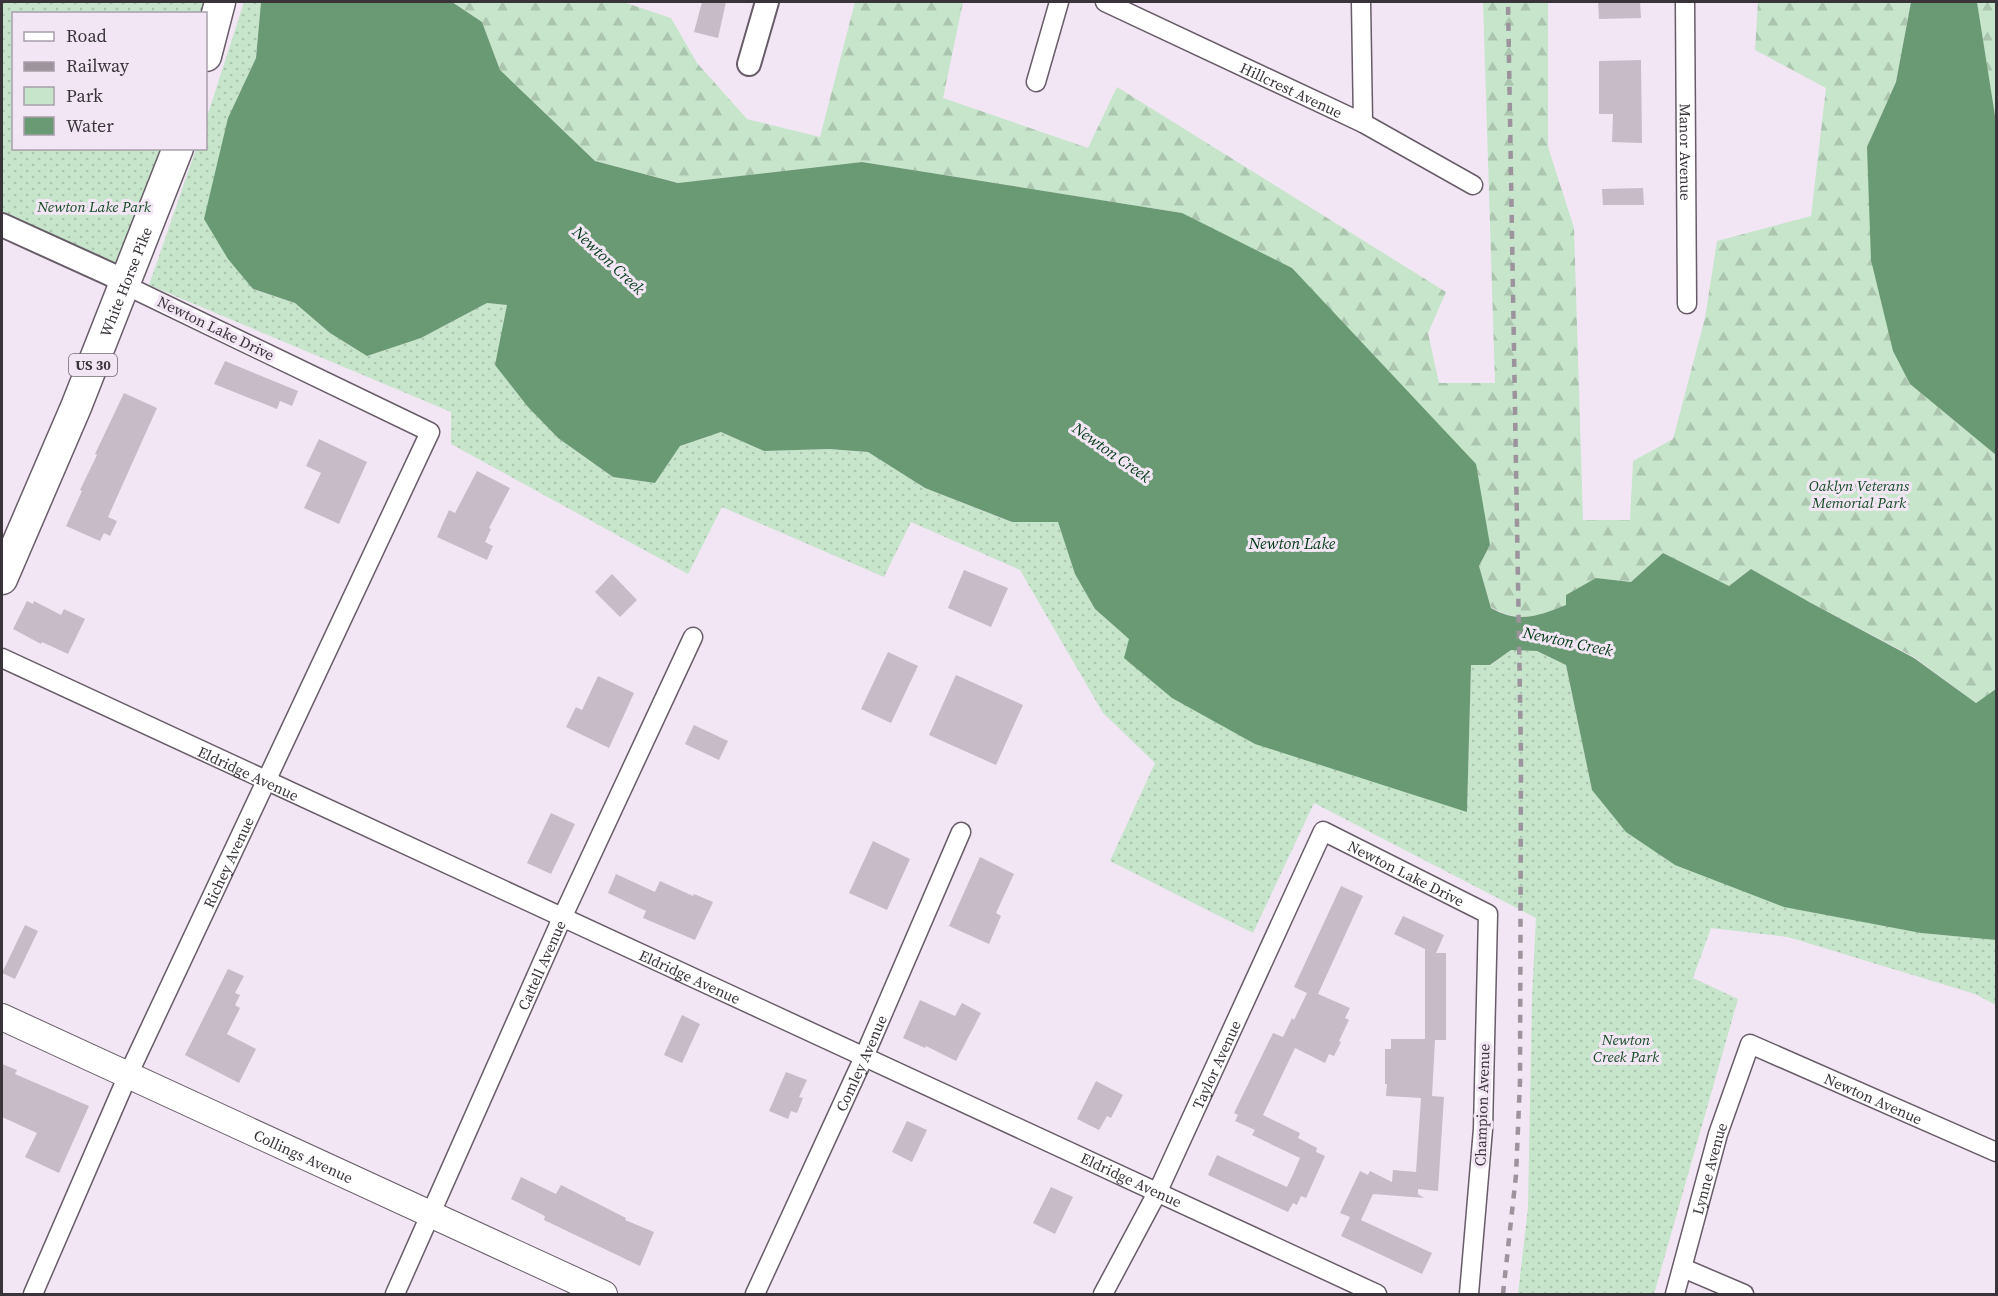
<svg xmlns="http://www.w3.org/2000/svg" width="1998" height="1296" font-family="'Source Serif 4',serif">
<style>
.green{fill:url(#green-dots)}
.forest{fill:url(#forest-firs)}
.water{fill:#6a9a73}
.building{fill:#c7bbc8}
.lines{fill:none;stroke-linecap:round;stroke-linejoin:round}
.minor-casing{stroke:#675c68;stroke-width:21}
.tertiary-casing{stroke:#675c68;stroke-width:26}
.secondary-casing{stroke:#675c68;stroke-width:28}
.trunk-casing{stroke:#675c68;stroke-width:33}
.minor{stroke:#fff;stroke-width:18}
.tertiary{stroke:#fff;stroke-width:22}
.secondary{stroke:#fff;stroke-width:26}
.trunk{stroke:#fff;stroke-width:30}
.rail{stroke:#9c939d;stroke-width:4.5;stroke-dasharray:8 8;stroke-linecap:butt}
.labels{text-anchor:middle;dominant-baseline:central;stroke-width:6;stroke-linejoin:round;paint-order:stroke}
.shield{fill:#f2e6f4;stroke:#706972;stroke-width:1.5}
.shield-label{font-size:14px;font-weight:bold;fill:#39343a}
.street-label{font-size:15px;fill:#39343a;stroke:#f2e6f4}
.park-label{font-size:15px;font-style:italic;fill:#154b24;stroke:#f2e6f4}
.water-label{font-size:16px;font-style:italic;fill:#003914;stroke:#f2e6f4}
</style>
<defs>
<pattern id="green-dots" width="8" height="8" patternUnits="userSpaceOnUse" patternTransform="scale(1.5)"><rect width="8" height="8" fill="#c6e5cb"/><path d="M2 2h.1M6 6h.1" fill="none" stroke="#abc5af" stroke-width="1.8" stroke-linecap="round"/></pattern>
<pattern id="forest-firs" width="22" height="20" patternUnits="userSpaceOnUse" patternTransform="scale(1.5)"><rect width="22" height="20" fill="#c6e5cb"/><path d="M5 1l3.5 6h-7zM16 11l3.5 6h-7z" fill="#abc5af"/></pattern>
</defs>
<rect width="100%" height="100%" fill="#f2e6f4"/>
<!-- green -->
<path class="green" d="M2,2H220L206,14H14V148L178,149L125,285L2,227Z
M244,2H261L256,58L228,118L252,289L295,303L330,333L367,356L421,338L487,303L507,305L528,407L558,438L613,477L655,483L680,446L721,432L764,451L829,449L868,452L925,488L1011,522L1058,521L1075,574L1095,609L1129,639L1467,812L1471,665H1491L1511,650L1537,651L1566,665L1592,790L1921,933L1996,940V1005L1975,994L1788,937L1711,928L1693,978L1738,999L1654,1294H1518L1528,1208L1532,996L1536,918L1314,803L1253,933L1110,861L1155,763L1103,713L1020,570L911,522L884,577L722,507L688,574L451,444V412L149,285L196,149L206,148V120Z"/>
<!-- forest -->
<path class="forest" d="M452,2H623L671,18L697,63L747,119L820,137L855,2H963L943,98L1088,148L1117,87L1446,292L1428,333L1439,383H1495L1483,2H1548V147L1574,228L1583,520H1630L1633,461L1673,439L1705,318L1717,241L1811,216L1826,88L1755,50L1758,2H1911L1896,82L1867,147L1910,384L1996,455V689L1976,703L1914,657L1811,603L1751,569L1729,586L1663,553L1631,582L1596,578L1566,595V605C1537,616 1520,624 1491,607L1479,566L1490,545L1182,213L862,162L679,183L595,161L500,70L482,22Z
M1977,2H1996V122L1993,106Z"/>
<!-- water -->
<path class="water" d="M261,2H452L482,22L500,70L595,161L678,183L862,162L1182,213L1292,268L1476,464L1490,545L1479,566L1491,608C1520,624 1537,616 1566,605V595L1596,578L1631,582L1663,553L1729,586L1751,569L1811,603L1914,658L1976,703L1996,689V940L1921,933L1784,907L1675,865L1626,832L1592,790L1566,665L1537,651L1511,650L1490,665H1471L1467,812L1255,744L1172,698L1124,658L1129,639L1095,609L1075,574L1058,522H1012L925,488L868,452L829,449L764,451L721,432L680,446L655,483L613,477L558,438L528,407L495,365L507,305L487,303L421,338L367,356L330,333L295,303L253,289L228,259L204,219L228,118L256,58Z
M1911,2H1977L1996,122V455L1910,384L1893,351L1871,260L1867,147L1896,82Z"/>
<!-- building -->
<path class="building" d="M702,2H726L718,38L694,32Z
M1598,2H1640L1641,18L1599,19Z
M1641,60L1642,143L1612,142L1613,114H1599V61Z
M1643,188L1644,205H1603L1602,189Z
M225,361L298,391L292,406L280,401L277,409L214,384Z
M124,393L157,408L108,517L117,521L110,536L104,533L100,541L66,526L82,491L80,490L97,455L95,454Z
M319,439L367,462L339,524L304,508L321,473L306,466Z
M477,471L510,488L489,528L491,529L485,542L493,546L487,560L437,537L449,510L455,513Z
M964,570L1008,588L991,627L948,608Z
M612,574L637,600L620,617L595,592Z
M27,601L33,604L34,601L61,615L64,609L85,619L68,654L42,642L41,644L13,629Z
M888,652L918,666L891,723L861,709Z
M956,675L1023,705L996,765L929,735Z
M598,676L634,693L609,748L566,727L576,707L582,710Z
M694,725L728,741L719,760L685,744Z
M551,813L575,824L551,874L527,863Z
M873,841L910,859L887,910L849,893Z
M980,857L1014,874L996,913L1001,916L989,944L949,926Z
M616,874L655,892L660,881L693,896L694,894L713,902L695,940L643,918L646,911L608,893Z
M1341,886L1363,896L1318,994L1350,1008L1345,1018L1349,1020L1339,1041L1341,1042L1334,1056L1329,1054L1325,1063L1295,1048L1263,1115L1300,1133L1298,1138L1317,1148L1316,1152L1325,1156L1306,1198L1301,1196L1297,1205L1293,1203L1288,1212L1208,1175L1217,1155L1287,1187L1294,1172L1300,1158L1252,1135L1255,1130L1235,1121L1238,1115L1234,1113L1273,1033L1283,1037L1292,1018L1294,1020L1307,993L1294,987Z
M1403,916L1444,935L1436,953H1446V1040H1435L1432,1096L1444,1097L1438,1191L1418,1189V1194L1424,1198L1373,1194L1361,1220L1432,1253L1422,1274L1341,1236L1350,1217L1340,1213L1360,1171L1368,1175L1370,1171L1392,1182L1393,1170L1416,1172L1421,1098L1386,1096L1387,1084H1385V1049H1391V1039H1425V949L1394,934Z
M25,925L38,931L15,979L2,973Z
M228,969L244,976L235,993L240,995L235,1005L240,1008L227,1034L256,1049L239,1083L185,1055Z
M920,1000L955,1016L962,1003L981,1013L956,1061L926,1046L925,1048L903,1038Z
M682,1015L700,1024L682,1063L664,1055Z
M2,1064L17,1070L15,1074L89,1106L59,1173L25,1157L37,1133L2,1117Z
M786,1072L807,1080L799,1097L803,1098L797,1113L791,1111L788,1119L769,1111Z
M1096,1081L1123,1095L1111,1118L1107,1116L1099,1130L1077,1119Z
M907,1121L927,1130L912,1162L892,1152Z
M521,1177L556,1194L561,1185L626,1218L625,1220L654,1232L640,1266L544,1220L545,1216L511,1199Z
M1051,1187L1073,1197L1055,1234L1033,1223Z"/>
<g class="lines">
<defs>
<g id="minor">
<path id="s1" d="M1105,2L1363,123L1473,185"/>
<path d="M1361,2L1363,123"/>
<path id="s2" d="M1685,2L1687,304"/>
<path d="M1036,82L1059,2"/>
<path id="s3" d="M2,658C459,873 920,1079 1377,1294"/>
<path d="M1683,1268L1744,1294"/>
<path id="s4" d="M33,1294L128,1075L430,432L125,285"/>
<path id="s5" d="M395,1294L562,918L693,637"/>
<path id="s6" d="M755,1294L864,1057L961,832"/>
<path id="s7" d="M1103,1294L1158,1191L1323,831L1488,914L1483,1129L1469,1294"/>
<path id="s8" d="M1675,1294L1718,1134L1750,1044L1996,1152"/>
</g>
<path id="tertiary" d="M749,64L767,2
M2,225L112,275L125,285"/>
<g id="secondary">
<path id="s9" d="M2,1017L604,1294"/>
</g>
<g id="trunk">
<path d="M206,56L220,2"/>
<path id="s10" d="M2,579L76,407L178,148"/>
</g>
</defs>
<!-- minor casing -->
<use href="#minor" class="minor-casing"/>
<!-- tertiary casing -->
<use href="#tertiary" class="tertiary-casing"/>
<!-- secondary casing -->
<use href="#secondary" class="secondary-casing"/>
<!-- trunk casing -->
<use href="#trunk" class="trunk-casing"/>
<!-- minor -->
<use href="#minor" class="minor"/>
<!-- tertiary -->
<use href="#tertiary" class="tertiary"/>
<!-- secondary -->
<use href="#secondary" class="secondary"/>
<!-- trunk -->
<use href="#trunk" class="trunk"/>
<!-- rail -->
<path class="rail" d="M1503,1294L1516,1175L1520,1081L1521,756L1508,2"/>
</g>
<g class="labels">
<!-- shield labels -->
<rect class="shield" x="69" y="354" width="48" height="22" rx="4.5"/>
<g class="shield-label">
<text x="93" y="365">US 30</text>
</g>
<!-- street labels -->
<g class="street-label">
<text stroke="none"><textPath href="#s1" startOffset="206">Hillcrest Avenue</textPath></text>
<text stroke="none"><textPath href="#s2" startOffset="150">Manor Avenue</textPath></text>
<text stroke="none"><textPath href="#s10" startOffset="322">White Horse Pike</textPath></text>
<text transform="translate(216 328) rotate(26)">Newton Lake Drive</text>
<text stroke="none"><textPath href="#s3" startOffset="272">Eldridge Avenue</textPath></text>
<text stroke="none"><textPath href="#s4" startOffset="474">Richey Avenue</textPath></text>
<text stroke="none"><textPath href="#s7" startOffset="606">Newton Lake Drive</textPath></text>
<text stroke="none"><textPath href="#s5" startOffset="360">Cattell Avenue</textPath></text>
<text stroke="none"><textPath href="#s3" startOffset="758">Eldridge Avenue</textPath></text>
<text stroke="none"><textPath href="#s6" startOffset="254">Comley Avenue</textPath></text>
<text stroke="none"><textPath href="#s7" startOffset="256">Taylor Avenue</textPath></text>
<text stroke="none"><textPath href="#s8" startOffset="396">Newton Avenue</textPath></text>
<text transform="translate(1482 1105) rotate(-88)">Champion Avenue</text>
<text stroke="none"><textPath href="#s9" startOffset="332">Collings Avenue</textPath></text>
<text stroke="none"><textPath href="#s8" startOffset="130">Lynne Avenue</textPath></text>
<text stroke="none"><textPath href="#s3" startOffset="1244">Eldridge Avenue</textPath></text>
</g>
<!-- park labels -->
<g class="park-label">
<text x="94" y="206">Newton Lake Park</text>
<text x="1859" y="485">Oaklyn Veterans<tspan x="1859" dy="17">Memorial Park</tspan></text>
<text x="1626" y="1039">Newton<tspan x="1626" dy="17">Creek Park</tspan></text>
</g>
<!-- water labels -->
<g class="water-label">
<text transform="translate(609 260) rotate(43)">Newton Creek</text>
<text transform="translate(1112 452) rotate(35)">Newton Creek</text>
<text x="1292" y="543">Newton Lake</text>
<text transform="translate(1568 641) rotate(12)">Newton Creek</text>
</g>
</g>
<!-- border -->
<rect width="1998" height="1296" fill="none" stroke="#39343a" stroke-width="6"/>
<!-- legend -->
<rect x="12" y="12" width="195" height="138" fill="#f2e6f4" stroke="#a89faa" stroke-width="1.5"/>
<rect x="24" y="32" width="30" height="9" fill="#ffffff" stroke="#a89faa" stroke-width="1.5"/>
<text x="66" y="42" font-size="18" fill="#39343a">Road</text>
<rect x="24" y="62" width="30" height="9" fill="#9c939d" stroke="#a89faa" stroke-width="1.5"/>
<text x="66" y="72" font-size="18" fill="#39343a">Railway</text>
<rect x="24" y="87" width="30" height="18" fill="#c6e5cb" stroke="#a89faa" stroke-width="1.5"/>
<text x="66" y="102" font-size="18" fill="#39343a">Park</text>
<rect x="24" y="117" width="30" height="18" fill="#6a9a73" stroke="#a89faa" stroke-width="1.5"/>
<text x="66" y="132" font-size="18" fill="#39343a">Water</text>
</svg>
